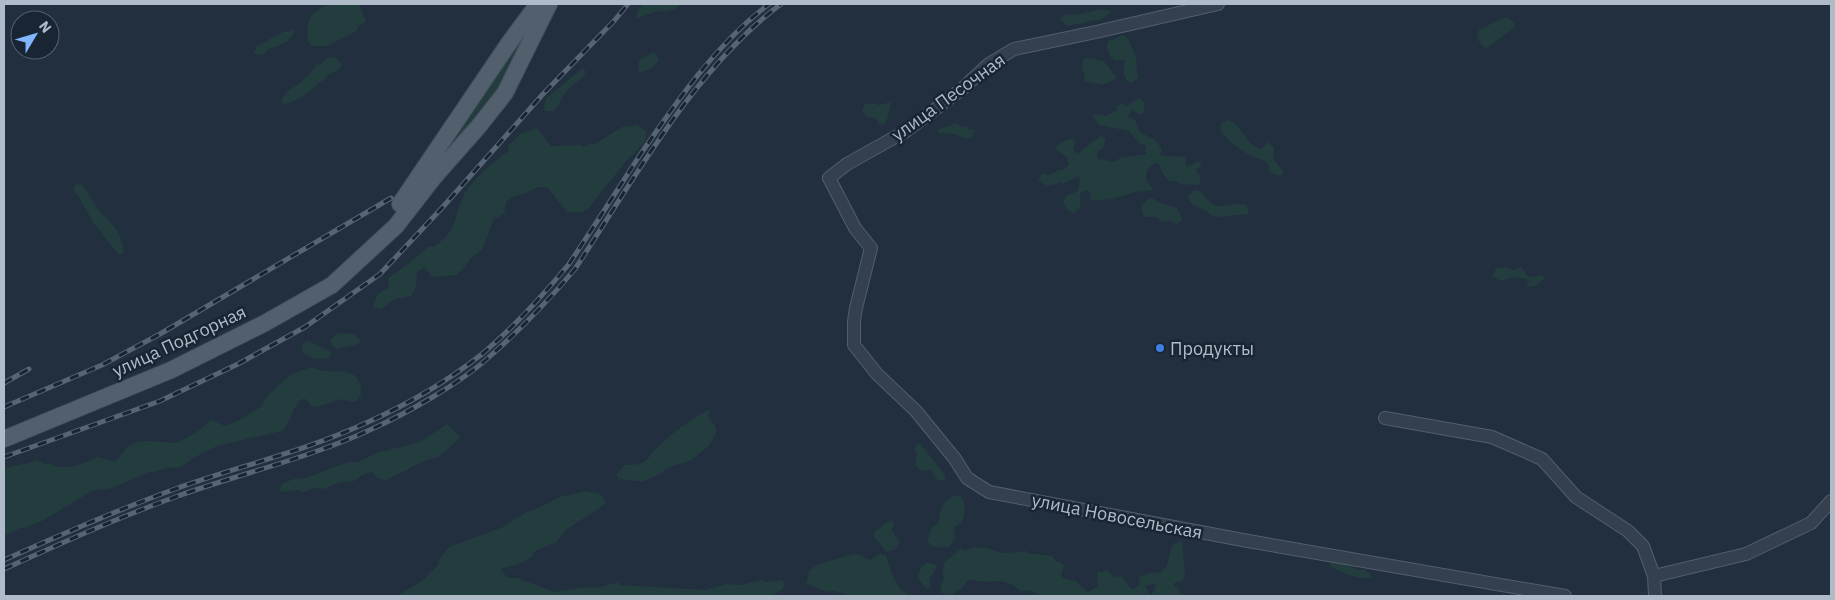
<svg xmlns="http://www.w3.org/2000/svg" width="1835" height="600" font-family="'IBM Plex Sans',sans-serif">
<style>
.green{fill:#233d3f}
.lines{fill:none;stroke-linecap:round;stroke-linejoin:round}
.minor-casing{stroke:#535e6c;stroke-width:14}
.major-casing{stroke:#414c5a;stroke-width:18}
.minor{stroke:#35404e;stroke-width:12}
.major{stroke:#52606e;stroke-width:16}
.rail-casing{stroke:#566575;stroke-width:5}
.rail{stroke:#1a2533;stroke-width:3;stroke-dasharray:9;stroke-linecap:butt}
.shop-dot{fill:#3f7fe0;stroke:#1a2533;stroke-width:2}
.labels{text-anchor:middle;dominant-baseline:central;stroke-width:5;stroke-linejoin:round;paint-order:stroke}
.street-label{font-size:18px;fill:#b0bbc9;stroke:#1a2533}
.poi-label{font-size:18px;fill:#b0bbc9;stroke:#1a2533;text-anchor:start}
</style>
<rect width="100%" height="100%" fill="#212f3e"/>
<!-- green -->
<path class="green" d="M329,4H359L366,21L358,27L357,31L327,46H311C305,39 306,23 312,15C316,10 324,7 329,4Z
M643,4H682L675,9L663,12L658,11L637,18V12Z
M541,8L495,97L440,158Z
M1101,9L1112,11L1102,19L1066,26L1062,21H1058L1066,13L1068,15H1075Z
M1505,17L1509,18L1515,24L1514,28L1487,48L1483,47L1478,40L1477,34L1479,30Z
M295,28C293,43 278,45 267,50L264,55L253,54L256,48L255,47L283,32L291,31Z
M1122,35L1129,39C1129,46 1134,48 1135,54C1138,62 1135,70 1139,78L1132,83C1122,81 1123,68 1125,60H1114C1109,53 1104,48 1109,40H1113Z
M654,52L659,59C655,67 648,72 638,72L639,60Z
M328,57L336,58L342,65L337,71L328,75L326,78C315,86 297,103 284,104L281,101L286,93L305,79L304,77L309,75L316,64L320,65Z
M1087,58L1104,61L1117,78L1103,85L1084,81L1085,74L1082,70L1083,60Z
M583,68L586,72C581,81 571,85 565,94C560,100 560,106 553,111H545L544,109L546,98Z
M1141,99L1144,103V112L1141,115L1131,109L1130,113L1127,116L1135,120L1140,132L1155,140L1162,149L1160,156L1163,155C1170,158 1178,155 1186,157V165L1187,167L1198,161L1202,165L1196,170L1200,175V184C1194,186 1187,184 1180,184L1178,181H1169L1161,171L1160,164L1155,163L1147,170L1146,180L1153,189L1151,191C1139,190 1130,194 1119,197C1110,200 1101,200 1091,200L1090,193L1088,190L1080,193V207L1074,213L1068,211L1063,203L1066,196L1078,191L1080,180L1078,176L1062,184L1061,182C1051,186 1045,188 1038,179L1042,173L1050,175L1058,170H1062L1069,165L1067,157L1056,149L1057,145L1066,140L1074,139L1076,141L1073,149L1077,154L1102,135L1106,140L1103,148L1098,151L1097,156L1099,159L1114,162L1120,158L1147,154L1145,151L1146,146L1139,143L1129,131L1099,125L1092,115L1100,114L1105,116L1118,110L1116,107L1122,103L1128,106L1135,100Z
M891,102L888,117L884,124H879L874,117H867L862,112L864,105L871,103L879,105Z
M1229,120C1243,127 1247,144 1260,149L1269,142L1274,148L1273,158L1284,173L1281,176L1270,173L1267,162C1246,155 1233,147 1220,130L1221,123Z
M955,123L963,127L966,126L969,130H975L972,138L967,139L954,134L937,133L938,130C943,126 949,127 955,123Z
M637,125L646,131V138L644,144L626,161L588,209L581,212H567L548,188L538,187L526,193L514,196L506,202C505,213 504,215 494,219L482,250L470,259L464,268L456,275L432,277L424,267L417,272L416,287L411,296L403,298H397L381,309L374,308L373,306L378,294L389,287L388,278L408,264L429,246L434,247C440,242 447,237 451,230C456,220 458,208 463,197C470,180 495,162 509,150L508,146L520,134L537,128L551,146L581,145L583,147L589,144H595L622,127Z
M78,185H82L103,216C113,221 126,243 123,254L119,255L93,222L80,199L73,189L74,186Z
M1194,190L1200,191C1220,217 1223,200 1247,205L1249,214L1215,217C1210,216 1209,212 1205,210C1193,205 1195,208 1187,197Z
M1150,197L1161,203L1177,208L1183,220L1177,224L1169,221L1162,222L1157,217H1144L1141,206Z
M1505,267L1513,270L1521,267L1528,276L1534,277L1542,275L1544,279L1536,286L1526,287L1529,282L1527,279L1513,277L1501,281L1493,276L1496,268Z
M338,333L344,334L354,333L361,342C354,347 345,346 336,349L330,341Z
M309,341L329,351L331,353L329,358C318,360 309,359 301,350L304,342Z
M312,367C315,368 320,370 323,371C332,372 343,370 352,374C366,381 365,411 342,399L317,407L311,406L306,399H302C291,408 292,422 282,431L217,446L195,457L181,467L167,468L154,472H149L112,488L92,491L44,520L24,528H20L4,536V469C15,464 27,465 37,460L44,464C51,462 54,466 60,467C75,468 84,463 97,457L115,462L128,446L138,442L146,441L177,443L198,431L211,420L225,426L238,421L262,406L265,398L291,374Z
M710,410L708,416L716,427V433L709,446L691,460L667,468L662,473L643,482L619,479L616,475L624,465C629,464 635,465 639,464C647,462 649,456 654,451C664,439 696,414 710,410Z
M447,424L460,436L459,439L437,458L429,459L409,468L408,471C400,471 393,478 384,481L382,478H377L372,472L364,474L354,481L340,482L324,489L314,488L304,492L297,490L281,492L279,489L283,483L294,479L306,478L348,462H357L380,452L420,442Z
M920,443L945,475V480H938L930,470L920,471L915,464L917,453L914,450L917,444Z
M586,491L600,494L606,502L600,508L567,529L556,542L533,552L532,557L517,565L505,567L501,570L508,578H517L555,592L587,587C596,589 608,585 618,582L620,585L706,590L726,584L741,585L763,580L765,582L782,580L785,584L782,590L771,596H397L422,581L439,564L438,561L449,547L503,527L528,511H532L560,497Z
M960,495C967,504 965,512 962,523L955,526L954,534L956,536C949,550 949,548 933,547L927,541L931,528L939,522C939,508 946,496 960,495Z
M889,521H892L895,524L891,530L900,542L896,549L886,552L873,535L875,531Z
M1182,540L1185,571L1183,581L1174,583L1173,586L1178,588L1182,596H1154L1152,595L1156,586L1154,584L1146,586L1150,596H1046L1038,595L1031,590L1020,591L1011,584L1000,581L988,582L968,580L961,589L950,596L942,593L940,590L944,578L942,574L944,567L943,563L962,548L964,551L973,547L987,548L1002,553L1023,552L1025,550L1027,553L1052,556L1056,561L1062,563L1064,566L1061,576L1063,578L1076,581L1088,592L1098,586L1097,574L1099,570L1100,572L1108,570L1113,577L1121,576L1131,589L1136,588L1140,584L1138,577L1150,573L1162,572L1163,569L1166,568L1172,545Z
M881,553L882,555H886L892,575L901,590L906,592L909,596H850L834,591L828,592L806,584L809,571L818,564L854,554L860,555L870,560Z
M1342,562L1356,569L1366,570L1372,577C1360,582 1342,572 1331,567L1330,563Z
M927,563L938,565L930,578V588L926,589L917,577L921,567Z"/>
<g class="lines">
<defs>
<path id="minor" d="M1218,4L1096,32L1014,49L989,64L962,89L906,131L847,164L829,178L855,228L871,248L856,308L854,321V345L877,374L916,411L955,459L967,478L989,492L1248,541L1565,596
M1385,418L1492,437L1542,459L1576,497L1628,531L1643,546L1654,576L1655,596
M1654,576L1746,554L1811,523L1831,501"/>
<path id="major" d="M400,204L509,43L538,4
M4,439L171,370L265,323L332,285L396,226L434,177L479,126L505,93L549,4"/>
</defs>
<!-- minor casing -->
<use href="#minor" class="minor-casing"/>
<!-- major casing -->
<use href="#major" class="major-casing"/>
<!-- minor -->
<use href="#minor" class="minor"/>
<!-- major -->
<use href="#major" class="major"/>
<defs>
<path id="rail" d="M4,383L29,369
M4,407L102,365L160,334L391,198
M4,457L160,401L238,364L305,327L380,274L441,209L543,94L614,21L628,4
M4,560C60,535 117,510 175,489C239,466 306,451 368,422C406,405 449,380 482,354C512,329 544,294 569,264C593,228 616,192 640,155C677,101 716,44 769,4
M4,569C62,543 119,517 178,496C242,473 310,458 372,429C407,413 459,384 488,358C519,331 548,301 575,269C635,178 693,70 781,4"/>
</defs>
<!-- rail casing -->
<use href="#rail" class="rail-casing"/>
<!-- rail -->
<use href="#rail" class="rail"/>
</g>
<!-- markers -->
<circle class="shop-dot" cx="1160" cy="348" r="5"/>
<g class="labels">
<!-- street labels -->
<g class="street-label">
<text transform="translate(948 97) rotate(-36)">улица Песочная</text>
<text transform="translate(179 341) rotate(-25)">улица Подгорная</text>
<text transform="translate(1117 516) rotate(11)">улица Новосельская</text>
</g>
<!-- poi labels -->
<g class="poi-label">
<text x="1170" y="348">Продукты</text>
</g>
</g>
<!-- border -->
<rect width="1835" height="600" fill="none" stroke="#b0bbc9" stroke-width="10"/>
<!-- north arrow -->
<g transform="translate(35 35) rotate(52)"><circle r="24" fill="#1a2533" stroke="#56616f"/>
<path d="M0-4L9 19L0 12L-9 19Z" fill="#80b7ff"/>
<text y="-8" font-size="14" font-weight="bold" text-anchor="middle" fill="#b0bbc9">N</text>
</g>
</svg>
